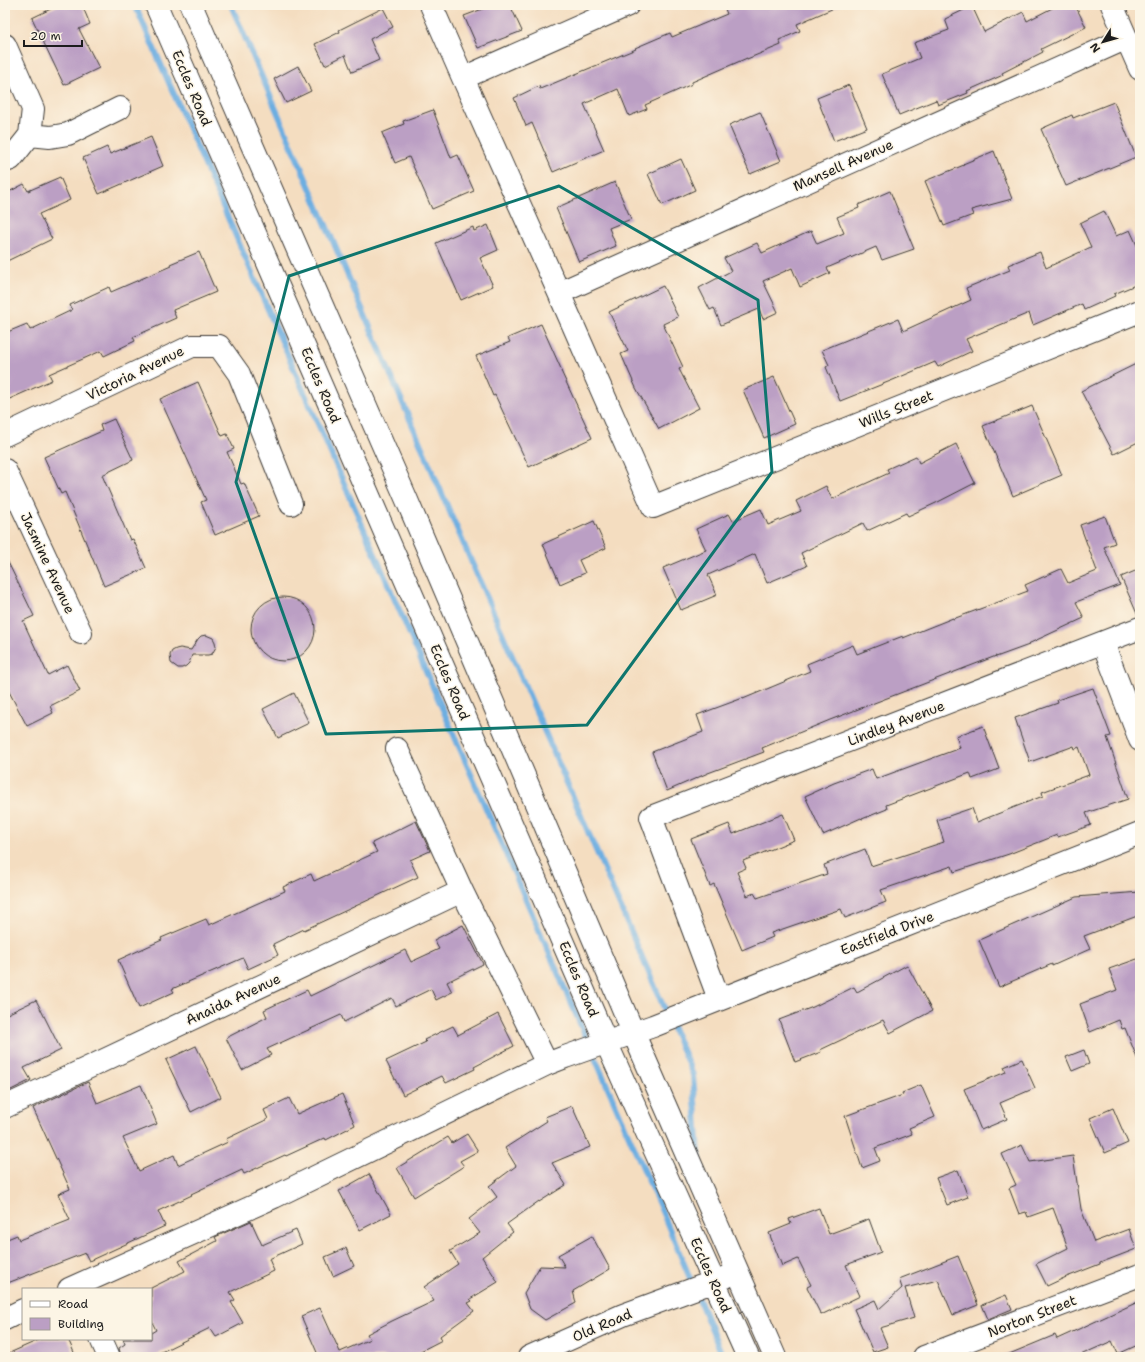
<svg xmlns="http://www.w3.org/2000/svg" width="1145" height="1362" font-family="'Shantell Sans',sans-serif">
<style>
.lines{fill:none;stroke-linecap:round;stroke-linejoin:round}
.stream{stroke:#6daee1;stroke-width:6}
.building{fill:#bb9fc4}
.minor-casing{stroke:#3c3935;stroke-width:24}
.minor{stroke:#fff;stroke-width:22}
.marked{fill:none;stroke:#0f766e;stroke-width:3;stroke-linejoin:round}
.labels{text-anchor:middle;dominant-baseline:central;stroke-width:3;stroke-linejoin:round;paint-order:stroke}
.street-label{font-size:14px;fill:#1c1c1c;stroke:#fcf5e5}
</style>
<rect width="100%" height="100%" fill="#fcf5e5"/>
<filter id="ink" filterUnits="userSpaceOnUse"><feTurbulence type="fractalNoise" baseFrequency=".025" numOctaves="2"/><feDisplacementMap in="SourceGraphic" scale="8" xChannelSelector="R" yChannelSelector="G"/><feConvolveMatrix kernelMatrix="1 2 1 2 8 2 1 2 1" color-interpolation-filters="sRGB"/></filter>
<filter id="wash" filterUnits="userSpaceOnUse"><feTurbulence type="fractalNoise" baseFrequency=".012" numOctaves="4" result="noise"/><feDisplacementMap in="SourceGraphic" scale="16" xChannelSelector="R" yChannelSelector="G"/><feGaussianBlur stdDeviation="0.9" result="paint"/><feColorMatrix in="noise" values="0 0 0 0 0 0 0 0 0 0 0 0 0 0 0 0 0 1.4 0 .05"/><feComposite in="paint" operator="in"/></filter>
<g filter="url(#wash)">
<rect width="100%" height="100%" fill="#f4ddc0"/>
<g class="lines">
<!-- stream -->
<path class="stream" d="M135,5L661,1209L723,1357
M231,5L693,1075L700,1166"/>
</g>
<g id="blocks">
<!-- building -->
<path class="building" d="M59,5H82L90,24L79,29L99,68L64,85L32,18Z
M493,5H510L522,31L478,48L464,16Z
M733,5H841L797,24L800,31L779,40L781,45L747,59V58L692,82V84L645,105L647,109L629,116L618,89L584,104L604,150L553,172L532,123L526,126L514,98L539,86L540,89L583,71L636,49L635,48L670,33L672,37L727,14L725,9Z
M1058,5H1075L1086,27L1041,49L1043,52L1002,73L1003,75L967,91L968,93L938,105L936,100L899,115L882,74L920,58L914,43L949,30L945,19L972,6L984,32L1023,12L1027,21Z
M383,8L393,27L370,39L379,60L352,72L345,55L325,65L315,44L340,32L339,30Z
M298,66L311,91L286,103L274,79Z
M849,85L867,128L834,141L817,98Z
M1114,102L1136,157L1066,186L1041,129L1072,115L1073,118Z
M433,110L451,158L458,155L474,191L432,209L409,157L395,163L382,133L404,124L403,121Z
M760,112L781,161L750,174L729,125Z
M151,137L163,166L99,194L83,158L107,147L110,154Z
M994,151L1012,199L971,210L973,215L944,226L925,181L964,165L963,164Z
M681,159L695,190L662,205L648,174Z
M60,177L70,200L39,214L52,239L5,262V194L24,184L28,191Z
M615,182L631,219L609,228L616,246L579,262L556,208Z
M890,191L914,249L882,260L876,247L827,268L830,273L800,287L792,268L763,281L778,312L763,319L759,309L721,325L714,308L710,310L699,288L731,271L724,258L757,243L762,253L811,231L817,244L844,233L837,217L859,208L858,205Z
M1104,211L1116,236L1130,230L1140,252V283L1114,294L1115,296L1084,310L1082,304L1033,325L1029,313L966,339L972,351L938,367L935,362L893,380L840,401L826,367L829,365L822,350L898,319L903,331L971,300L966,288L1010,270L1008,265L1040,252L1046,268L1091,247L1080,223Z
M488,225L498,250L480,258L493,286L461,300L436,243L473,227L474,231Z
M199,252L216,292L173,310L176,318L133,337L135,341L104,356L101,351L49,374L52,380L5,401V333L27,324L30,330L72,310L70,305L109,287L111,292L171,266L170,264Z
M663,286L678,317L663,324L683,367L679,369L699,408L659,429L636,388L621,354L628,351L609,312Z
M541,324L562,371H561L592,438L529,467L495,395L493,396L476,356L510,342L508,338Z
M1140,362V441L1114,454L1081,391Z
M774,377L795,424L764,438L743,390Z
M198,382L222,436L227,434L234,449L227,452L241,484L244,483L259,516L215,535L201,502L206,500L160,399Z
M1032,406L1062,475L1013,496L983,426Z
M114,419L133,460L102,475L130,540L133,539L146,568L104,586L65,492L61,494L44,457L102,431L100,425Z
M956,444L975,483L936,503L908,516L906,513L867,531L863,523L801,553L807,566L767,583L755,554L708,575L717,595L681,610L663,568L706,550L696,529L729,514L733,521L761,509L768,525L801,511L796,501L826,486L832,499L889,473L887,469L916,456L919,463Z
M1105,516L1115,543L1104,547L1120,585L1076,602L1084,618L1028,644L1029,645L996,657V656L830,720L762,748L764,752L708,773L667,791L652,752L703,732L697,715L743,698V699L810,671L807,664L853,645L857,654L903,636V638L953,618V619L1028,591L1025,585L1061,569L1068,583L1097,571L1080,525Z
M594,521L606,548L579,560L585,573L560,584L543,544Z
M5,556L34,616L23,621L48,675L67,665L80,691L50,706L53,713L27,726L5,684Z
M1140,569V616H1138L1121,577Z
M251 629a32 32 0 1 1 64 0a32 32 0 1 1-64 0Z
M206,635L213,638L215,642L216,647L212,654L208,655H192L189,663L186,666L182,668H178L171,663L170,655L172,651L176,649L180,648L191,650L198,639L201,636Z
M1093,688L1111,736L1107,737L1128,799L1086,813L1091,825L1058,837L1057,835L1009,854L954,872L952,866L881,890L886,902L845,918L841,909L771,933L773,937L742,950L714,884L710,886L691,839L729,824L733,834L783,814L794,840L743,861L746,868L737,872L747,896L754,893L757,898L827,874L824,865L865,849L871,866L944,842L937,820L972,808L977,822L1043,796L1042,792L1089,775L1079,747L1075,749L1074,746L1030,762L1015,718L1058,703L1057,700Z
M294,693L309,723L278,738L263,709Z
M983,726L999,769L972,779L970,773L886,805L887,809L862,819L861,818L823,835L805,796L834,783L872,769L876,779L960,748L956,736Z
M416,821L430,851L410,860L418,877L304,930V929L273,944L278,955L248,969L243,958L172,989L174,992L139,1008L118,960L162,940L161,938L206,919L209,925L285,891L283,887L311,874L314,881L377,852L372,843Z
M1140,892V915L1084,936L1090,949L1052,966V964L999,987L979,940L1076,897Z
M463,925L483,964L447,982L452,992L436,1000L431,989L396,1006L392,998L344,1022L341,1015L267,1049L271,1055L242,1070L226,1038L267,1017L264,1010L307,990L310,996L405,950L411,962L439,949L434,940Z
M1140,958V1063H1139L1125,1028L1122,1029L1119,1020L1090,1032L1080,1004L1117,990L1109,969Z
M907,965L932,1011L890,1033L883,1020L820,1050L821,1052L795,1062L779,1020L813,1007L854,987L857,992Z
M36,1000L61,1050L24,1068L31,1080L5,1093V1015Z
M498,1014L514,1046L474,1067L475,1069L446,1083L442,1076L403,1095L386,1061L426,1042L424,1040L453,1026L458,1035Z
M196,1046L221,1097L191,1112L166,1060Z
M1084,1050L1089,1064L1072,1071L1066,1057Z
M1022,1059L1035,1088L1000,1103L1007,1119L981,1130L964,1089L1006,1072L1004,1067Z
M88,1082L97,1103L141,1085L157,1124L123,1138L139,1171L174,1155L178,1165L228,1142L226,1139L268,1119L264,1110L289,1098L297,1114L342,1094L355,1125L326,1140L325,1138L286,1156L285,1155L244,1174L242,1170L191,1194L192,1195L158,1211L165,1226L89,1261L85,1253L5,1284V1240L17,1235L19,1240L70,1220L58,1194L70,1189L33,1108Z
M921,1085L935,1117L909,1128L912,1134L875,1148L880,1161L862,1168L845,1116L903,1095L902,1093Z
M572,1106L590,1147L552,1163L566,1185L539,1202V1201L507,1224L513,1232L482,1257L498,1282L470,1299L472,1301L468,1303L474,1311L440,1336L442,1340L409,1357H319L301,1316L320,1308L340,1352L370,1339L367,1334L392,1321L434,1301L424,1287L458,1264L450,1251L480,1233L469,1219L497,1197L489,1186L516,1166L505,1148L547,1121L545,1117Z
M1113,1108L1128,1143L1105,1153L1090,1118Z
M467,1134L478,1151L460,1161L464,1166L414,1197L397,1168L448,1137L452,1143Z
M1022,1145L1030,1162L1073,1156L1081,1209L1094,1242L1129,1229L1136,1249L1100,1263V1264L1064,1278L1047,1286L1036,1264L1068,1248L1053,1208L1028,1217L1026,1212L1019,1214L1009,1188L1016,1185L1002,1154Z
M958,1170L968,1197L947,1205L936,1178Z
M369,1174L391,1214L360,1230L339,1191Z
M819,1208L829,1234L869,1219L881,1252L846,1265L860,1296L821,1315L807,1287L811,1285L798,1259L782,1266L769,1233L791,1224L789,1219Z
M251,1221L262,1245L296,1230L302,1244L269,1259L274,1271L230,1292L235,1300L231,1302L243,1323L216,1337L210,1328L151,1357H121L119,1348L125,1344L123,1339H151V1333L156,1330L151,1320V1288L185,1271L179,1261L217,1241L215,1237Z
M592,1236L610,1269L573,1291L576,1303L545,1320L530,1309L524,1293L540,1266L565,1267L558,1255Z
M346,1248L354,1266L333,1276L325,1257Z
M958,1256L978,1305L953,1315L938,1280L905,1288L914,1318L880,1328L888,1347L873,1352L854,1309L875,1300L879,1309L902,1288L899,1279Z
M1006,1295L1012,1309L988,1319L982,1305Z
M1140,1301V1344L1118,1354L1112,1341L1076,1357H1002L1055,1335L1057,1339Z
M41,1339H68L76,1357H5V1355Z"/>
</g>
</g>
<g filter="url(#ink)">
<use href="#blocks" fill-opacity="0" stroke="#3c3935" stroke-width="1"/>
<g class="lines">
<defs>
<path id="minor" d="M156,5L606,1042L748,1357
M191,5L406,498L633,1032L775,1357
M431,5L463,78L559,293L653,507L1140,311
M1112,5L1140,69
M5,45L33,109L30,135
M463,78L628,5
M30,135L50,137L68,134L120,108
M5,161L11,159L30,135
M559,293L1127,38
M5,435L192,346H219L239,374L291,504
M5,470L81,633
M1103,643L1140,740
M397,749L462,891L547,1064
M719,999L651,817L1140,628
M5,1107L462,891
M69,1289L274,1197L547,1064L565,1057L653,1026L1140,833
M5,1319L23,1310
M101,1339L109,1357
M529,1357L623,1315L726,1277
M924,1357L1140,1275"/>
</defs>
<!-- minor casing -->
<use href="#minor" class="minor-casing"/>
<!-- minor -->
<use href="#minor" class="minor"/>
</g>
</g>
<!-- marked area -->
<path class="marked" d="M559,186L758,300L772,472L587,725L326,734L236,482L289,276Z"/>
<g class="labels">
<!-- street labels -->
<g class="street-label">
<text transform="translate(192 88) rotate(67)">Eccles Road</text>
<text transform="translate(843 165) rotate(-24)">Mansell Avenue</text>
<text transform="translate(135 373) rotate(-26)">Victoria Avenue</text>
<text transform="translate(321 385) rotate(67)">Eccles Road</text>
<text transform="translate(896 409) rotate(-22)">Wills Street</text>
<text transform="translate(48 563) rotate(65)">Jasmine Avenue</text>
<text transform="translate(450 682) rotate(67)">Eccles Road</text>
<text transform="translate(896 723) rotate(-21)">Lindley Avenue</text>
<text transform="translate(887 933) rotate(-21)">Eastfield Drive</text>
<text transform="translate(579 979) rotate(67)">Eccles Road</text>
<text transform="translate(233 999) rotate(-25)">Anaida Avenue</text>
<text transform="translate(711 1275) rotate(66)">Eccles Road</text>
<text transform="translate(1032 1316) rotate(-21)">Norton Street</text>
<text transform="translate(602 1325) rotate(-23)">Old Road</text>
</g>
</g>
<!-- margin -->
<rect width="1145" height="1362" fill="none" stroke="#fcf5e5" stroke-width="20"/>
<!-- legend -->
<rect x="22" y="1288" width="130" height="52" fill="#fcf5e5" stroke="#a29e95"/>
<rect x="30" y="1301" width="20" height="6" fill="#ffffff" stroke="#a29e95"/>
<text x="58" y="1308" font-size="12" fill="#1c1c1c">Road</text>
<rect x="30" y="1318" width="20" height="12" fill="#bb9fc4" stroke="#a29e95"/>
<text x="58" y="1328" font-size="12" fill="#1c1c1c">Building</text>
<!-- north arrow -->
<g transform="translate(1103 42) rotate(233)" stroke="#fcf5e5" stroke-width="3" paint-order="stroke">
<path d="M0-3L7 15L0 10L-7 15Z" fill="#1c1c1c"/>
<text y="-6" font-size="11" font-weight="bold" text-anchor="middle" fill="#1c1c1c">N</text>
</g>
<!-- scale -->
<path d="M24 40v6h58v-6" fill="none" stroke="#1c1c1c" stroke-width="2"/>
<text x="30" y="40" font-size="12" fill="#1c1c1c" stroke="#fcf5e5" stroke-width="3" paint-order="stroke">20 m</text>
</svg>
